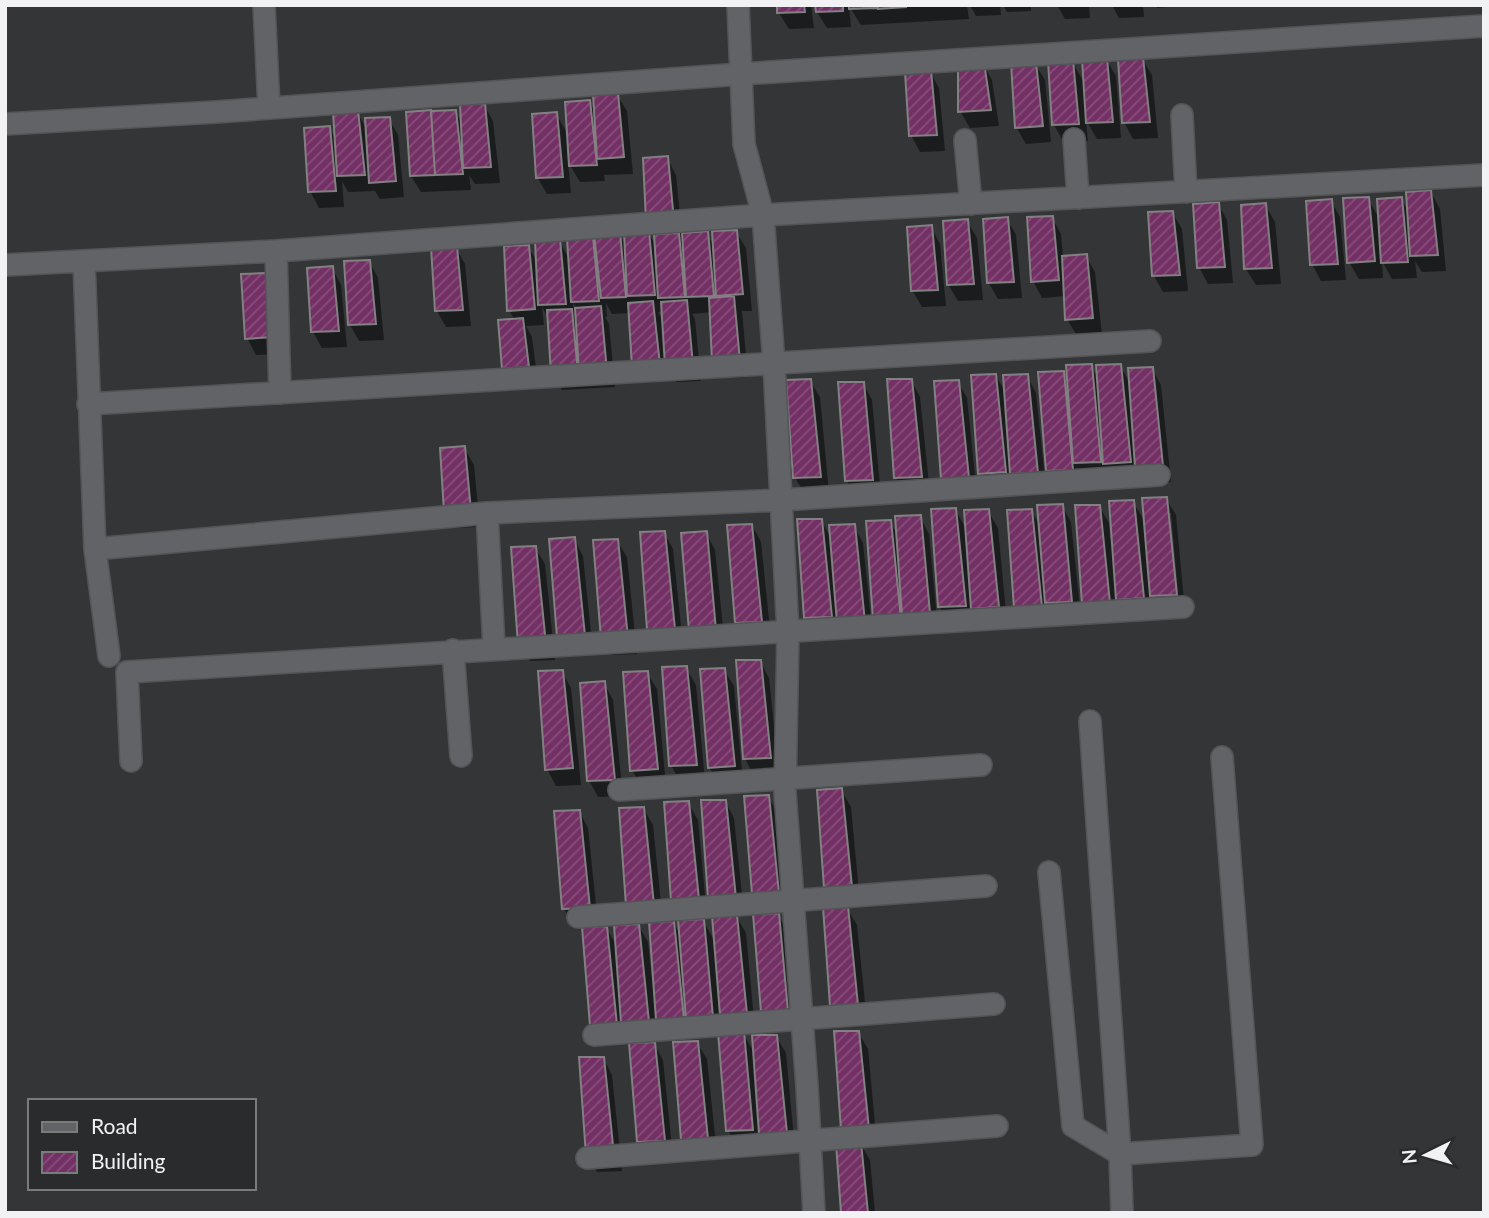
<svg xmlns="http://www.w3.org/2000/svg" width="1489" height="1218" font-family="Lato,sans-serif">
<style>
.shadow{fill:#0007;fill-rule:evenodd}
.building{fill:url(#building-hatch);stroke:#838082;stroke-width:2}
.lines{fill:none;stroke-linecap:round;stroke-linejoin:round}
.street-casing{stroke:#535456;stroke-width:24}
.street{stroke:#626366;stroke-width:21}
</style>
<defs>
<pattern id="building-hatch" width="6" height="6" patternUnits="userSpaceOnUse" patternTransform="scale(1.75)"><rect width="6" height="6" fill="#733064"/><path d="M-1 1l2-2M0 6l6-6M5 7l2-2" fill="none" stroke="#874e7b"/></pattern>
</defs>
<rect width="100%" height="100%" fill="#343537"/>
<!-- shadow -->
<path class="shadow" d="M779,5H811L814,28L789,29L779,13Z
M817,5H967L969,19L861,25L849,6L851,27L827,28L817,12Z
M970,5H1000L1001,15L976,16Z
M1003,5H1031V11L1007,12Z
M1057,5H1089L1090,18L1065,19Z
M1112,5H1143L1144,17L1119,18Z
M1156,5H1182V6L1157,8Z
M1106,59L1116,76L1121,138L1097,139L1086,120L1088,141H1063L1054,125L1050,63L1072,62L1085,84Z
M1142,59L1152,75L1158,138L1133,139L1124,122Z
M983,64L992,80L999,126L970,128L960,111Z
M1035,64L1045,80L1051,142L1026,144L1016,127Z
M930,72L939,88L945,151L920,152L911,135Z
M617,95L627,111L633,174L604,175L605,181L580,182L568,162L571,193L547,194L537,177L556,114L569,136L589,102L596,113Z
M484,105L493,121L500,183L475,184L469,175L471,190L421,192L411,176L455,111L462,124Z
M357,112L367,130L389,119L398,135L404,197L380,199L375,191L348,192L342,181L344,207L319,208L310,191L329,128L337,141Z
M667,158L676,175L682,234L707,233L714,247L736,232L746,248L752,311H742L748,377L724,378L714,362L711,312L692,314L695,319L701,381L676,382L667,365L668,381L643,383L634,366L631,313L612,314L606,303L607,317H605L609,324L615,387L562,390L553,374L550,321L542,307L544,325L526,326L532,337L538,383L504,368L515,321L509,310L528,247L538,263L559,241L571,262L592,238L598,248L619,234L626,246L648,233L657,247L656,234L648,221ZM573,302L577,309L578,321H575ZM664,311V323L658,312Z
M1431,192L1440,209L1446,271L1422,272L1415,261L1417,278L1392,279L1382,261L1383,278L1359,279L1349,262L1368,199L1380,220L1401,199L1410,214Z
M1331,201L1340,217L1346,280L1321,281L1312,264Z
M1218,204L1227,220L1233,283L1208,284L1199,267Z
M1265,205L1275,222L1281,284L1256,285L1246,269Z
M1172,212L1182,229L1188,291L1163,292L1154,276Z
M1052,218L1061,234L1063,257L1086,256L1095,272L1102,334L1077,336L1067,319L1066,296L1042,298L1033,281Z
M1007,219L1016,235L1022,298L998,299L988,282Z
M967,221L977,238L983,300L958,301L948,284Z
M931,227L940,244L946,306L922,307L912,290Z
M456,248L465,264L471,326L446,327L437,311L433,249Z
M369,261L378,278L384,340L359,341L350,325Z
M332,268L341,285L347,347L322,348L313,332Z
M265,275L281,354L256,355L247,338Z
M1091,366L1099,380L1120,366L1131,384L1152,369L1161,385L1171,482L1057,487L1047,470L1063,373L1069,384Z
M996,376L1006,393L1027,376L1036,393L1046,489L989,490L980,473Z
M911,380L920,397L930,493L905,494L896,478Z
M810,381L820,397L829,493L805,494L795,478Z
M958,382L967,398L977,494L952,495Z
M863,383L872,400L881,496L857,497L847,481Z
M464,448L474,465L480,527L455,528L446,512Z
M1166,499L1176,515L1185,611L1161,612L1151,594L1153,614L1128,616L1116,595L1118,619L1094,620L1099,506L1109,523L1110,538H1114L1133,502L1146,523ZM1167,513H1171L1179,604H1176Z
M1062,506L1071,522L1081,618L1025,624L1031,511L1041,527Z
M955,509L967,531L988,511L998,528L1007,623L983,625L972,607L974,622L949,623L940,607Z
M920,517L929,534L938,629L885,636L890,522L898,536Z
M821,520L832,540L854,526L863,543L873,638L848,639L840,625L815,634L806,618Z
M752,525L761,542L771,638L746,639L736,623Z
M664,533L673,549L683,645L649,630Z
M706,533L715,550L725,646L690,630Z
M574,539L583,556L593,652L568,653Z
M617,541L627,557L637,654L612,655L602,638Z
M535,548L545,564L555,660L530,661L520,645Z
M760,661L769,678L779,774L754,775L745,759Z
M686,668L696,685L705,781L680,782L671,765Z
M724,670L734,686L743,782L719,784L709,767Z
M562,672L571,688L581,785L556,786L547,769Z
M647,673L657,689L666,785L642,787L632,770Z
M604,683L613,700L623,796L598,797L589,780Z
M841,790L851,807L860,903L835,904Z
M768,797L778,813L788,909L763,910Z
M725,801L734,818L744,914H735L746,933L755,1030H741L755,1054L776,1036L786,1053L795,1149L762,1146L737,1147L728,1130L720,1034L668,1036L655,1015L658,1038L601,1042L606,928L618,948L638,925L648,942L652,981H655L643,808L653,825L663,923L673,922L681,936L703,921L716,943ZM720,1011L732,1033L722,1034Z
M688,803L698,820L707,916L682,917Z
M579,811L588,828L598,924L573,925L564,909Z
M847,908L857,925L867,1021L842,1022L832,1005Z
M778,915L787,931L797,1027L772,1028Z
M858,1032L868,1049L877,1145H861L870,1160L875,1213H843L852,1144Z
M697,1043L707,1059L717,1155L692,1156L682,1140Z
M654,1044L663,1060L673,1157L648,1158L639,1141Z
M603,1058L612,1075L622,1171L597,1172L588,1156Z"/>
<!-- building -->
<path class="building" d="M777,5H804L805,12L777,13Z
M815,5H843V11L816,12Z
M849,5H877V8L849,9Z
M878,5H906V7L878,9Z
M1143,57L1150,122L1122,123L1118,59Z
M1107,58L1113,122L1086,123L1082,59Z
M1073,60L1079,124L1052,125L1048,61Z
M984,62L991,110L958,112V64Z
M1036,62L1043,126L1015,128L1011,63Z
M931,70L937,135L909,136L905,72Z
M618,93L624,157L597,159L593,94Z
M590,100L597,165L569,166L565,102Z
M485,103L491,167L463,168L460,104Z
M358,110L365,175L337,176L333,112Z
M431,110L435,175L410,176L406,112Z
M456,110L463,174L435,175L431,111Z
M557,112L563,177L536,178L532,114Z
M390,117L396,181L369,183L365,118Z
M330,126L336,191L308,192L304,128Z
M668,156L674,221L646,222L643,158Z
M1431,190L1438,255L1410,256L1406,192Z
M1369,197L1375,261L1347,263L1343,198Z
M1402,197L1408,262L1381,263L1377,199Z
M1332,199L1338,264L1310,265L1306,201Z
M1219,202L1225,267L1197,268L1193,204Z
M1266,203L1272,268L1244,269L1241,205Z
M1173,211L1180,275L1152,276L1148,212Z
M1053,216L1059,280L1031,282L1027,217Z
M1008,217L1014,282L987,283L983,219Z
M968,219L974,284L947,285L943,221Z
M932,225L938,290L911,291L907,227Z
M737,230L743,294L716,296L712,231Z
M649,231L655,295L627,296L624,232Z
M708,231L714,296L686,297L682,233Z
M620,232L626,297L601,298L594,234Z
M679,233L685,297L658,298L654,234Z
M593,236L599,301L571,302L567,238Z
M560,239L566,304L538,305L535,241Z
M529,245L535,309L507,311L504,246Z
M457,246L463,310L435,311L431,247Z
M1087,254L1093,318L1065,320L1062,256Z
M370,260L376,324L348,325L344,261Z
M333,266L339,331L311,332L307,268Z
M266,273L273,337L245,339L241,274Z
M734,296L740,361L712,362L709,298Z
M687,300L693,365L665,366L661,302Z
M653,301L660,365L632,367L628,303Z
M601,306L607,371L579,372L575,308Z
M572,309L578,373L551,374L547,310Z
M523,318L529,367L502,369L498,320Z
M1092,364L1101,462L1073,463L1066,365Z
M1121,364L1131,462L1103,464L1096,365Z
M1153,367L1163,466L1135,467L1128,368Z
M1064,371L1073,470L1046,471L1038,372Z
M996,374L1006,472L978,474L971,375Z
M1028,374L1038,473L1010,474L1003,375Z
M811,379L821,477L793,478L786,380Z
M887,379H912L922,477L894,478Z
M959,380L969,478L941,480L934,381Z
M838,382H864L873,480L845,481Z
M465,446L471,511L444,512L440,448Z
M1167,497L1177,595L1150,596L1142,498Z
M1134,500L1144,598L1116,600L1109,501Z
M1063,504L1072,602L1045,603L1037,505Z
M1075,505H1100L1110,603L1082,604Z
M956,508L966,606L938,607L931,509Z
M989,509L999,607L971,609L964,510Z
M1032,509L1042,607L1014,608L1007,510Z
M921,515L930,613L902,615L895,516Z
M797,519H822L832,617L804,618Z
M891,520L901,619L873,620L866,521Z
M752,524L762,622L735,623L727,525Z
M855,524L865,622L837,623L829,525Z
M665,531L675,629L647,630L640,532Z
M707,531L716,630L689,631L681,533Z
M575,537L585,636L557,637L549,539Z
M618,539L628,638L601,639L593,540Z
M536,546L546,644L518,645L511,547Z
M736,660H761L771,758L743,759Z
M687,666L697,765L669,766L662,667Z
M725,668L735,766L708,768L700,669Z
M563,670L573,768L545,770L538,671Z
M648,671L658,769L630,771L623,672Z
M605,681L615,780L587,781L580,683Z
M842,788L852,887L824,888L817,790Z
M769,795L779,893L752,894L744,796Z
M701,800H726L736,898L708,899Z
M689,801L699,899L671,901L664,802Z
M644,807L654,905L626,906L619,808Z
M580,810L590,908L562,909L554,811Z
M848,906L858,1005L830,1006L823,907Z
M779,913L788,1011L761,1012L753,914Z
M737,915L747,1014L720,1015L712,916Z
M704,919L713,1017L686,1019L678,920Z
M674,921L684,1019L656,1020L649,922Z
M639,924L649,1022L621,1023L614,925Z
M607,926L617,1025L590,1026L582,927Z
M744,1031L753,1130L726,1131L718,1032Z
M834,1031H859L869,1129L841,1130Z
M752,1035H777L787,1133L759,1134Z
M698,1041L708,1139L681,1140L673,1042Z
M655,1042L665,1141L637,1142L629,1043Z
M579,1057H604L614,1155L586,1156Z
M861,1142L868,1213H841L836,1143Z"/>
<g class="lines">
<defs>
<path id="street" d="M264,5L269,108
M738,5L744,144L763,215L774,364L788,633L785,793L807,1086L814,1213
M1182,115L1186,192
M5,124L216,112L741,74L1484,26
M1074,139L1078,198
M965,140L971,204
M276,251L280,393
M84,261L95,549L109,656
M5,265L276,251L763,215L1484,175
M88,404L1150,341
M487,513L494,648
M95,549L487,513L782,500L1159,475
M453,650L461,756
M1090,721L1120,1154L1122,1213
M131,761L127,672C479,648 831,632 1183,607
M619,790L981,765
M1049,872L1073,1126L1120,1154L1252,1145L1222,757
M578,917L986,886
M594,1035L994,1004
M587,1158L997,1126"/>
</defs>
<!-- street casing -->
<use href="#street" class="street-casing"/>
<!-- street -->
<use href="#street" class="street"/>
</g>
<!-- border -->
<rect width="1489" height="1218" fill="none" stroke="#f2f2f4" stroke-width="14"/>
<!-- legend -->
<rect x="28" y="1099" width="228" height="91" fill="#2a2b2d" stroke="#7a7b7d" stroke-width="2"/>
<rect x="42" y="1122" width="35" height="10" fill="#626366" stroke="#7a7b7d" stroke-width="2"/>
<text x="91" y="1134" font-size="21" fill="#f2f2f4">Road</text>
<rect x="42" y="1152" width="35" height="21" fill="url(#building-hatch)" stroke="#7a7b7d" stroke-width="2"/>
<text x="91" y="1169" font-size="21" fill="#f2f2f4">Building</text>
<!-- north arrow -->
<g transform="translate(1426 1155) rotate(265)" stroke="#2a2b2d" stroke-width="5" paint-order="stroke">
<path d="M0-5L12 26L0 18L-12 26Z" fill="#f2f2f4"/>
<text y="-10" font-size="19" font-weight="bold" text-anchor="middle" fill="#f2f2f4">N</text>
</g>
</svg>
